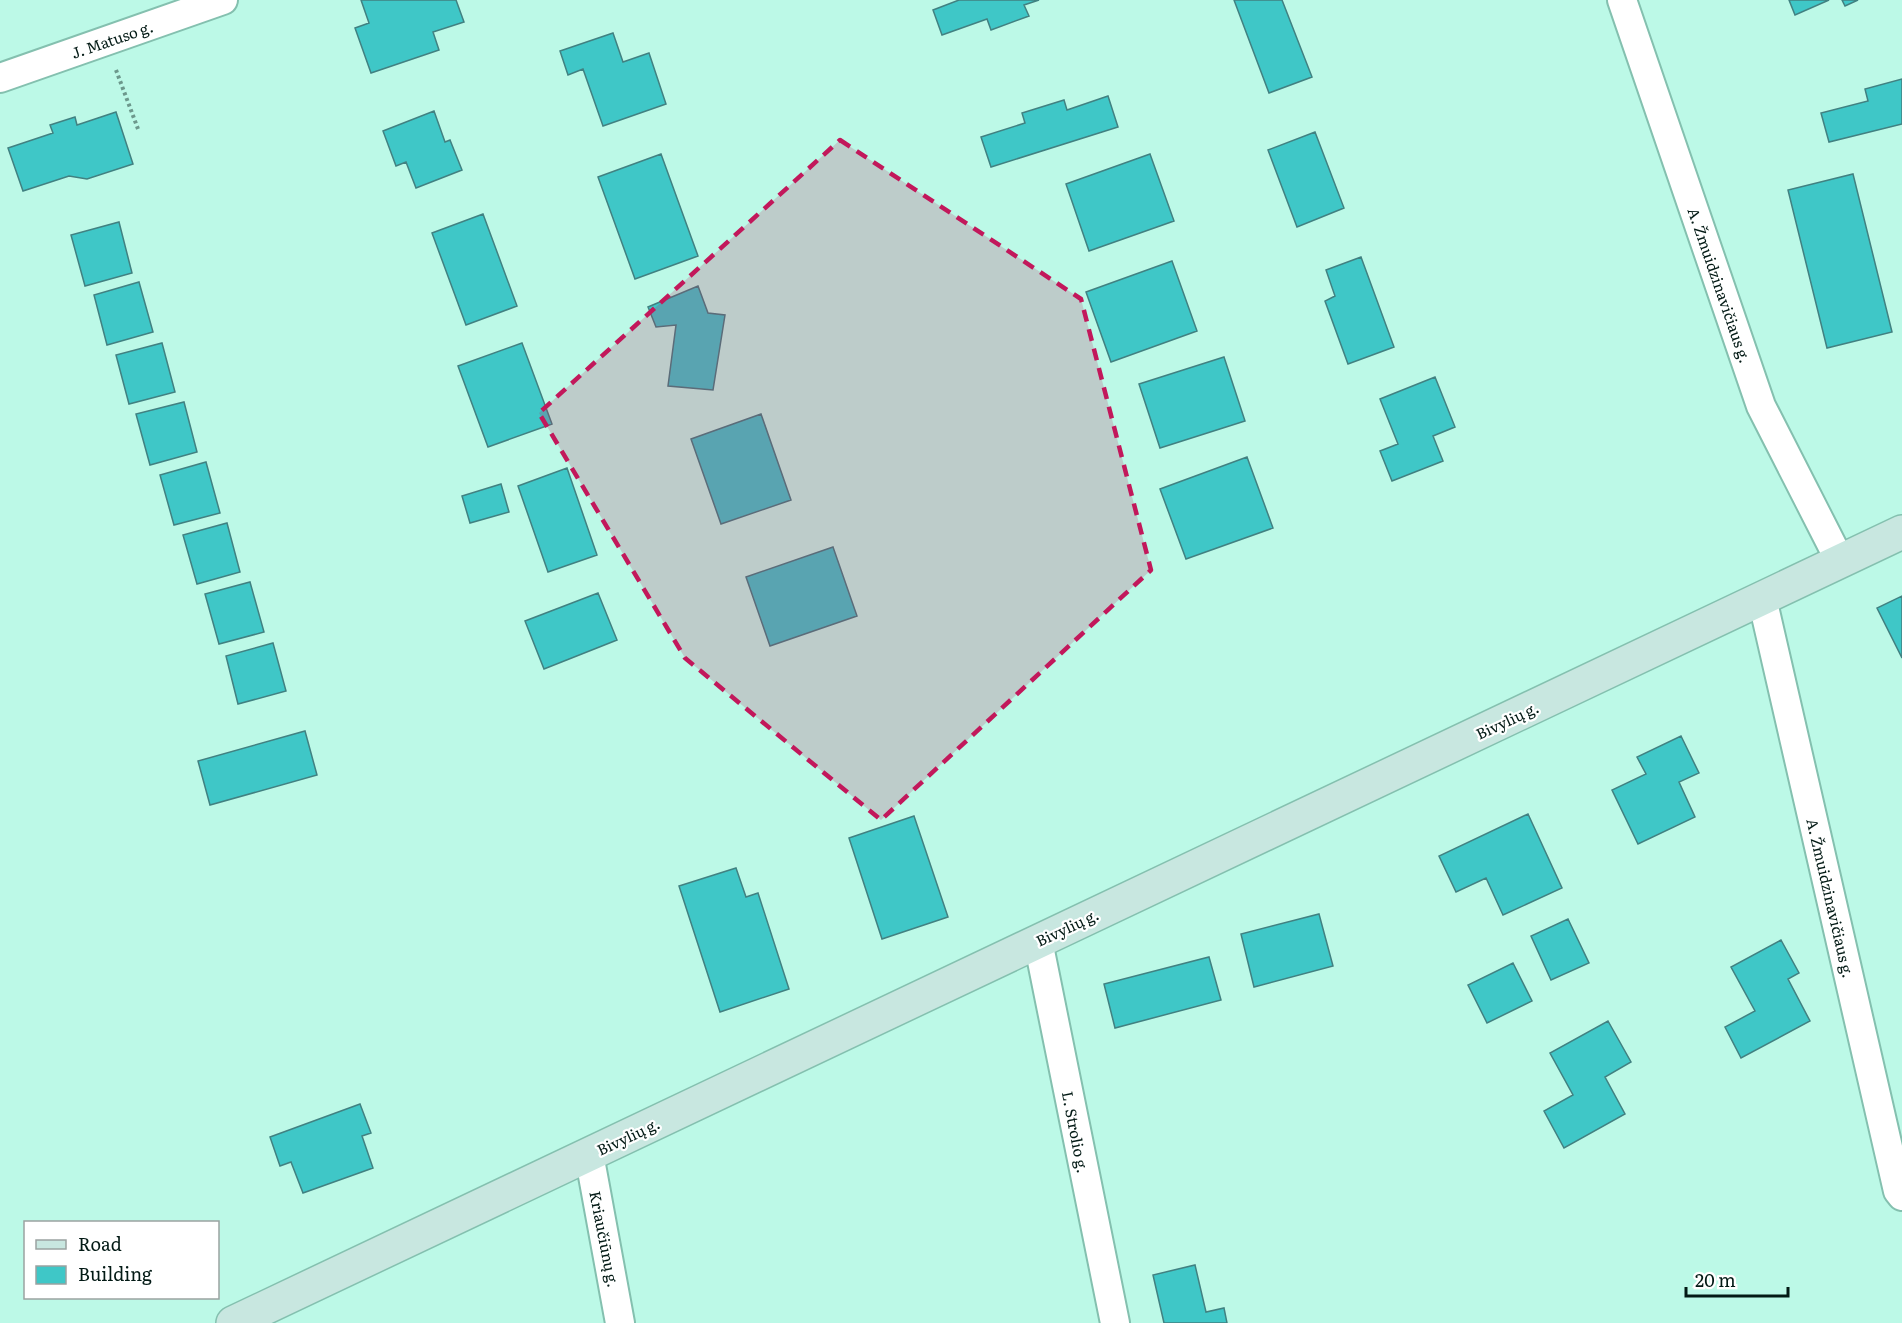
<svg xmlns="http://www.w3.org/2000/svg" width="1902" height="1323" font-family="Literata,serif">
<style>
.building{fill:#3fc7c7;stroke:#418181;stroke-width:1.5}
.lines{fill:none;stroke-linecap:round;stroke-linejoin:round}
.street-casing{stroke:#84c0af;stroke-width:32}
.secondary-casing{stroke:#84c0af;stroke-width:36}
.path{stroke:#6c988c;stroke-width:4;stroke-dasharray:3 3;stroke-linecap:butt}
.street{stroke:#fff;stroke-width:28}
.secondary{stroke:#c8e7e0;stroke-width:33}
.marked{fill:#c2185b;fill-opacity:0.2;stroke:#c2185b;stroke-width:4.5;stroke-dasharray:12 8;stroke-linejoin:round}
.labels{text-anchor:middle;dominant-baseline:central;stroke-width:4.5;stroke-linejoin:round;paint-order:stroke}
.street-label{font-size:15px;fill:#031a15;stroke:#fff}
</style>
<rect width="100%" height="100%" fill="#bcf9e7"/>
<!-- building -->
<path class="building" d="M361,0H456L464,22L433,32L439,50L371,73L355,28L369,23Z
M959,0H1039L1024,5L1029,16L991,30L987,19L942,35L933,10Z
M1234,0H1282L1312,77L1269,93Z
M1789,0H1829L1795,15Z
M1842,0H1858L1845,6Z
M613,33L623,62L649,53L666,104L603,126L583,69L568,75L560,51Z
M1902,79V124L1829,142L1821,113L1868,101L1865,89Z
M1108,96L1118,127L991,167L981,137L1025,123L1022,113L1064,100L1067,110Z
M434,111L445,142L450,140L462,170L416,188L406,162L396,166L383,131Z
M116,112L133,164L87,179L69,176L23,191L8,148L53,133L50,125L75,117L77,125Z
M1315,132L1344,208L1297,227L1268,150Z
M661,154L698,256L635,279L598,177Z
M1150,154L1174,221L1089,251L1066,184Z
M1853,174L1892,332L1827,348L1788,190Z
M483,214L517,306L466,325L432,233Z
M119,222L132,273L85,286L71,235Z
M1361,257L1394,347L1348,364L1325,301L1335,296L1326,270Z
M1172,261L1197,331L1111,362L1086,292Z
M139,282L153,332L107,345L94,295Z
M698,286L708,313L725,315L713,390L668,386L676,325L656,327L648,307Z
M162,343L175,392L129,404L116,355Z
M522,343L552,424L488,447L458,366Z
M1224,357L1245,421L1160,448L1139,384Z
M1435,377L1455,427L1433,436L1443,461L1392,481L1380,451L1398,444L1380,399Z
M184,402L197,452L150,465L136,414Z
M761,414L791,500L721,524L691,439Z
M1247,457L1273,528L1186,559L1160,489Z
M206,462L220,513L174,525L160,475Z
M567,468L597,555L548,572L518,486Z
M501,484L509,512L470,523L462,496Z
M227,523L240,572L197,584L183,535Z
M833,547L857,616L770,646L746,577Z
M250,582L264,632L219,644L205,594Z
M598,593L617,640L544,669L525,621Z
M1902,596V658L1877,608Z
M273,643L286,691L238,704L226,656Z
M305,731L317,775L210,805L198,761Z
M1681,736L1699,773L1679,782L1695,817L1638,844L1612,790L1646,774L1637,757Z
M1528,814L1562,888L1503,915L1486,878L1456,892L1439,856Z
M914,816L948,917L882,939L849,838Z
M736,868L746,897L758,893L789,989L720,1012L679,886Z
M1319,914L1333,966L1254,987L1241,934Z
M1568,919L1589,963L1551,980L1531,936Z
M1781,940L1799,973L1788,979L1810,1021L1741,1058L1725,1027L1755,1011L1731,967Z
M1209,957L1221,1000L1115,1028L1104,984Z
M1513,963L1532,1001L1487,1023L1468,985Z
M1608,1021L1631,1062L1605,1077L1625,1114L1564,1148L1544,1111L1573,1095L1550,1053Z
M360,1104L371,1133L362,1136L373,1168L303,1193L291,1162L280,1166L270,1137Z
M1195,1265L1206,1312L1224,1308L1227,1323H1164L1153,1275Z"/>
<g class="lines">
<defs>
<path id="street" d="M1622,0L1761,406L1840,561
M0,78L223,0
M1762,598L1898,1191L1902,1196
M1038,941L1115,1323
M589,1154L620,1323"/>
<path id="secondary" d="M233,1323L1902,532"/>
</defs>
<!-- street casing -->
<use href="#street" class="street-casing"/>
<!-- secondary casing -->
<use href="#secondary" class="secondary-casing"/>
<!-- path -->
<path class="path" d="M116,70L138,129"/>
<!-- street -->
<use href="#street" class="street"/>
<!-- secondary -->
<use href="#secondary" class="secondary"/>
</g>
<!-- marked area -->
<path class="marked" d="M840,140L1081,299L1151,570L881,820L685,658L539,413Z"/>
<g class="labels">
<!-- street labels -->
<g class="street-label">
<text transform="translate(112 39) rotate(-19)">J. Matuso g.</text>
<text transform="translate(1720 285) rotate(71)">A. Žmuidzinavičiaus g.</text>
<text transform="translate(1507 720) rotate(-25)">Bivylių g.</text>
<text transform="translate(1831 898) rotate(77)">A. Žmuidzinavičiaus g.</text>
<text transform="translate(1067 927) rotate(-25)">Bivylių g.</text>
<text transform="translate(1076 1132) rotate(79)">L. Strolio g.</text>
<text transform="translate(628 1136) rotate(-25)">Bivylių g.</text>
<text transform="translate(605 1239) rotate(79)">Kriaučiūnų g.</text>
</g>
</g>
<!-- legend -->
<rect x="24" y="1221" width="195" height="78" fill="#ffffff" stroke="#9aa3a1" stroke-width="1.5"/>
<rect x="36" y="1240" width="30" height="9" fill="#c8e7e0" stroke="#9aa3a1" stroke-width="1.5"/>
<text x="78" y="1251" font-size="18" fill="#031a15">Road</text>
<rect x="36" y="1266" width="30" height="18" fill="#3fc7c7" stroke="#9aa3a1" stroke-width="1.5"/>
<text x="78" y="1281" font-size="18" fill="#031a15">Building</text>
<!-- scale -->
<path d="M1686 1287v9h102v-9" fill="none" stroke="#031a15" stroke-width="3"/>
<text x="1695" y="1287" font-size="18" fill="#031a15" stroke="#ffffff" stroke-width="4.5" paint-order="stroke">20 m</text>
</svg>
